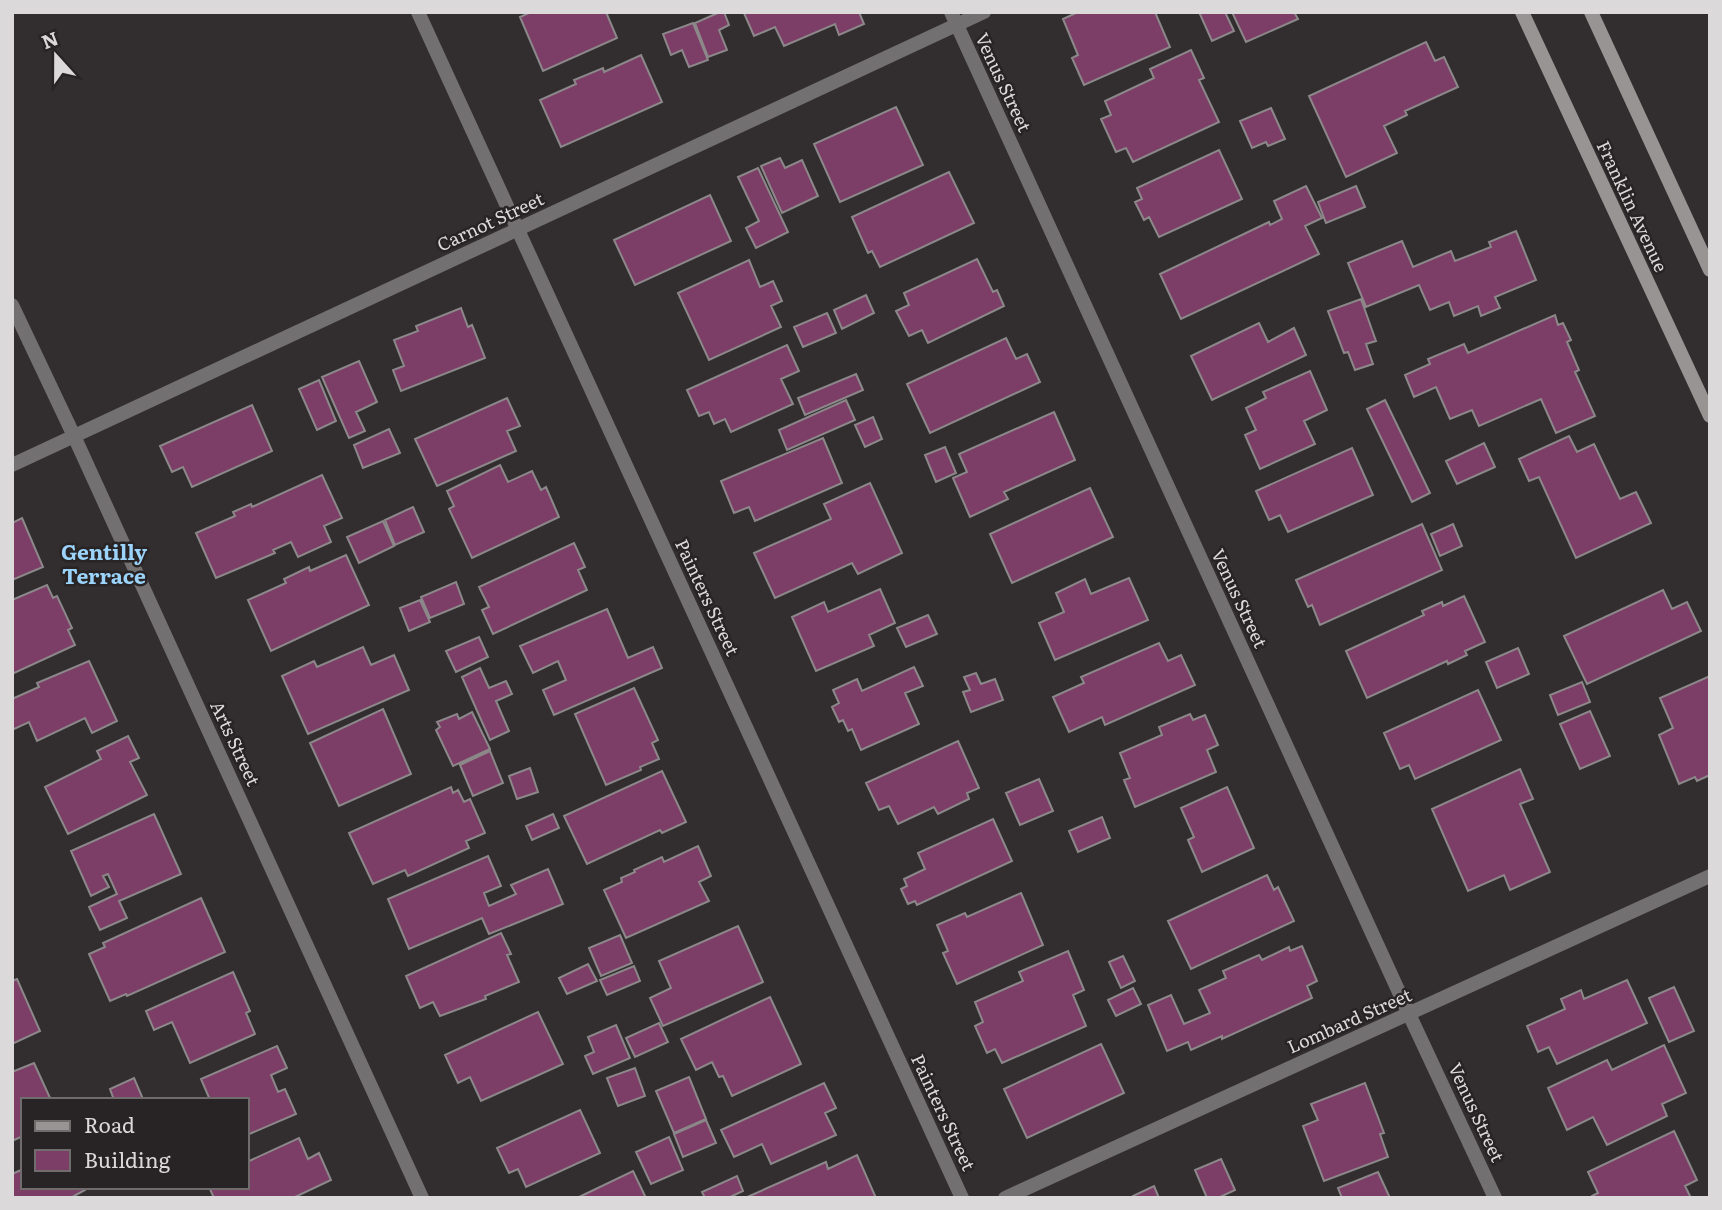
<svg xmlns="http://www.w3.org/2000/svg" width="1722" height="1210" font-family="Literata,serif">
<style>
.building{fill:#7c3e67;stroke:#8c888a;stroke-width:2}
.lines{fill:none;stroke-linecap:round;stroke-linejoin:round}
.street{stroke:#727070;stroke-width:14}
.secondary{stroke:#989494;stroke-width:14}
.labels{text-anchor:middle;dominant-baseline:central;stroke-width:5;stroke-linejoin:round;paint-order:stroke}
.street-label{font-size:18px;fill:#dbd9d9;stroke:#282425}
.quarter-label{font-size:21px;font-weight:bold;fill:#9bd3fa;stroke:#282425}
</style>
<rect width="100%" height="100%" fill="#322e2f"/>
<!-- building -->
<path class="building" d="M531,12H606L617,38L543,71L520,17Z
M720,12H724L729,25L719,30L727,50L708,57L695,23Z
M747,12H859L864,24L839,35L835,24L784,46L775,27L754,36L744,13Z
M1078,12H1155L1170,47L1084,85L1072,58L1078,55L1063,19Z
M1199,12H1225L1234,31L1212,41Z
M1232,12H1294L1298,19L1246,42Z
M693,23L708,60L689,67L682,50L671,55L663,34Z
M1426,42L1435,61L1444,57L1458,87L1405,111L1407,115L1384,126L1397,153L1346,177L1309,96Z
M1191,50L1204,78L1199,80L1219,122L1133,162L1126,148L1116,152L1101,119L1111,115L1105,101L1154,78L1150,69Z
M641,55L662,102L561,147L540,100L576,84L574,80L603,68L604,72Z
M896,107L923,165L840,202L814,144Z
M1271,108L1285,139L1268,146L1266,142L1252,148L1240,121Z
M1219,150L1242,199L1159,237L1149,217L1144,220L1135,202L1142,199L1137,188Z
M780,158L785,168L802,160L818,196L782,213L761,166Z
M758,168L788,232L756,248L746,228L759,221L738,177Z
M949,172L974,223L880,267L872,251L868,253L852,217Z
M1306,186L1322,218L1305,226L1319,254L1181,319L1160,274L1269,222L1270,225L1282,219L1274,201Z
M1356,186L1365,207L1326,223L1318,202Z
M710,195L731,241L635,285L614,240Z
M1516,231L1536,280L1495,297L1500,308L1481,316L1478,306L1454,316L1449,302L1430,310L1419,285L1366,307L1348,263L1402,241L1413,267L1451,251L1455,261L1491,247L1489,242Z
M977,259L993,292L997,290L1004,306L928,343L922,330L909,336L896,311L909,305L904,293Z
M749,260L760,287L773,281L782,301L771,306L781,327L709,360L678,293Z
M866,295L874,313L842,329L834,310Z
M1361,299L1376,341L1366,344L1373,364L1355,370L1348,352L1344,353L1328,311Z
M461,308L468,327L472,325L485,358L401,391L393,370L404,366L394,340L418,331L416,326Z
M827,313L836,333L803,347L794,327Z
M1555,315L1558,325L1563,323L1571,340L1567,342L1579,370L1575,372L1595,416L1556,433L1541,399L1479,426L1472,410L1450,419L1436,387L1414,397L1405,375L1430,364L1428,359L1464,344L1468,353Z
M1259,323L1268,342L1294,328L1306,355L1212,400L1191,356Z
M1006,338L1016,359L1027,354L1040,382L930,433L907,384Z
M787,345L799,371L781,379L793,404L731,432L725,419L714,424L709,412L699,416L687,390Z
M359,361L377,402L356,412L365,431L349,438L322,377Z
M1310,371L1327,410L1304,421L1315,444L1260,469L1245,435L1256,430L1246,408L1266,398L1263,392Z
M856,374L863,390L805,415L798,398Z
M319,380L336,421L317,430L299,389Z
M507,398L520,426L507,431L516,451L437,486L415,439Z
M846,400L855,420L787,450L779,430Z
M1385,400L1430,493L1412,502L1367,409Z
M252,405L272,451L192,487L183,467L172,472L160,446Z
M1054,412L1075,460L1004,492L1008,499L970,517L953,478L967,472L959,454Z
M873,417L882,439L865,447L855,425Z
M389,429L400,453L363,468L354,445Z
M1569,436L1577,452L1594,444L1620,499L1636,492L1651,523L1576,558L1539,477L1529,481L1519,459Z
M823,438L842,483L755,521L749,507L734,513L721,481Z
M1484,443L1495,467L1457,484L1446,461Z
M945,447L956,473L936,482L925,455Z
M1352,448L1373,495L1288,532L1280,515L1269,520L1256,491Z
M500,465L508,482L532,471L541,490L546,487L559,517L472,558L449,509L454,506L447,491Z
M322,475L342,518L324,526L331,542L298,557L291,542L273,550L275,553L216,578L196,533L235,516L233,512L251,504L252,507Z
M870,483L902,553L858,574L852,563L775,598L754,553L831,519L824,504Z
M1090,488L1113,537L1012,583L990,534Z
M413,507L424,532L395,545L385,520Z
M22,518L43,567L12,580V523Z
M383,521L394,546L359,563L347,537Z
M1422,524L1442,570L1320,625L1312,605L1308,607L1296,580Z
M1453,524L1462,546L1440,556L1431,534Z
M574,543L585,567L578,570L587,590L493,634L482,610L489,607L479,587Z
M346,555L369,605L271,651L248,600L286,583L284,579L309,567L310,571Z
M1129,578L1148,620L1055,660L1039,623L1064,612L1056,593L1085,579L1091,594Z
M456,582L464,604L430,618L421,597Z
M47,585L53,598L57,596L72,628L68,630L75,645L12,674V600Z
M880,589L895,623L869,635L874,646L816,671L792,617L824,602L828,612Z
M1663,590L1672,609L1687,602L1701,631L1587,684L1564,636Z
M1464,596L1485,642L1465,651L1467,655L1448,664L1447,661L1367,698L1346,651L1424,615L1422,611L1442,602L1443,606Z
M420,600L430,622L409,631L400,608Z
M607,609L628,658L653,647L662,668L554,715L543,690L566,680L558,661L533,673L520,646Z
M928,615L937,634L906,647L897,628Z
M479,637L488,657L456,672L446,651Z
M1159,643L1168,661L1181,655L1195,685L1105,725L1102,717L1069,732L1053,697L1084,683L1081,677Z
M363,647L371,665L394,655L409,690L308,734L282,676L314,661L317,667Z
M1518,648L1529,674L1497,688L1486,662Z
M89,661L117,721L92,733L85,718L37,741L29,722L12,730V699L39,687L37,683Z
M914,667L923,686L905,693L919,724L861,750L852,729L848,731L843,720L839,722L832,707L839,703L833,690L857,679L862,691Z
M480,668L489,688L506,681L512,694L496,701L509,731L490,740L462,677Z
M976,673L981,684L995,679L1003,700L971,712L963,692L970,690L964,677Z
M1710,676V775L1697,781L1695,777L1679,784L1659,735L1673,728L1660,698Z
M1582,682L1590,702L1558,715L1550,695Z
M634,688L658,740L652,743L659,759L640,767L641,770L606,785L575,714Z
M1478,690L1501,740L1415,779L1409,765L1400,769L1384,733Z
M383,709L411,774L339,806L310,743Z
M1590,711L1610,756L1580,769L1560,724Z
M472,712L490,749L453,766L436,730L440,727L437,722L457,714L459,719Z
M1190,714L1193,720L1205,715L1218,745L1207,750L1216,772L1135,807L1124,780L1130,778L1120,753L1162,735L1159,727Z
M128,736L139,758L130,762L147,795L68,834L45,787L101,759L97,751Z
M958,741L979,788L967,793L969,799L938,814L934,807L898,824L889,806L879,810L866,783Z
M490,751L503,783L473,796L460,765Z
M530,768L538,792L517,799L509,776Z
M1520,769L1533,799L1520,804L1550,872L1510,890L1504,875L1468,891L1432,809Z
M662,771L686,822L662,833L660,830L587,864L564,816Z
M1039,779L1053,811L1020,825L1006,793Z
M451,787L453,793L458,790L464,802L470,799L485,833L466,841L469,848L408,876L405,870L373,884L349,833Z
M1227,787L1254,848L1202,872L1188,840L1194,837L1181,808Z
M154,814L181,874L119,901L127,918L100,930L89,907L117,894L108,874L103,876L109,887L91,896L71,851Z
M553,814L559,828L532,840L526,826Z
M1102,817L1110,838L1078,852L1069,831Z
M993,819L1012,861L917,905L915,901L908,904L901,889L907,886L904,879L925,869L918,853Z
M698,846L711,876L699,882L709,901L626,938L604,890L622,882L621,878L635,872L634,870L662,857L664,862Z
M488,856L501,886L484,893L489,906L516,894L511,885L548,869L563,904L489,934L482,918L409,949L388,899Z
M1267,875L1274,890L1278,887L1294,921L1191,969L1168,921Z
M1021,893L1043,945L957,984L943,953L948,951L937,925L965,913L967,917Z
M201,898L225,952L127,996L126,994L110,1001L89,954L105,947L103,943Z
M738,926L763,982L663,1026L650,998L671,988L659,961Z
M501,933L511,954L507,955L519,982L485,996L486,999L440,1016L433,1002L420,1008L406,976Z
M620,935L632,963L601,976L589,948Z
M1302,946L1317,981L1307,986L1312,998L1222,1039V1036L1191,1050L1188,1042L1167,1051L1148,1005L1171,995L1184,1024L1210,1013L1199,990L1226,978L1223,971L1259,955L1262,960L1289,947L1290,951Z
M1068,951L1084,990L1073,995L1086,1026L1002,1063L995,1049L987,1053L975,1026L983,1022L975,1002L1023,981L1019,972Z
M1123,956L1135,981L1121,988L1109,962Z
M588,964L597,981L567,994L559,978Z
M634,966L640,981L607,995L600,980Z
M233,972L250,1011L246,1013L255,1034L190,1063L172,1022L154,1030L146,1011Z
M17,979L40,1031L12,1044V981Z
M1627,980L1647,1023L1557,1064L1549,1047L1538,1052L1527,1026L1565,1009L1561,999L1581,990L1584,999Z
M1674,987L1694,1031L1669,1042L1649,998Z
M1133,988L1141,1004L1116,1016L1108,1000Z
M770,997L801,1064L732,1096L723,1076L719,1077L712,1062L696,1070L681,1039Z
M538,1012L563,1064L481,1101L470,1077L458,1083L445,1055Z
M659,1023L668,1042L635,1057L626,1038Z
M616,1025L630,1058L593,1074L585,1056L594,1052L588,1037Z
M1101,1044L1124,1093L1027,1138L1004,1089Z
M1664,1045L1686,1093L1662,1104L1667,1116L1607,1145L1593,1117L1567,1130L1548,1088L1607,1060L1612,1070Z
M277,1046L287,1068L271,1075L278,1092L285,1089L296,1114L247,1135V1100H210L201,1079Z
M34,1063L51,1100H23V1136L12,1141V1072Z
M635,1068L645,1096L618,1106L607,1078Z
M689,1077L706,1119L674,1133L656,1091Z
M134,1078L143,1099L114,1100L110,1089Z
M824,1083L836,1108L825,1113L836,1135L771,1164L762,1144L734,1157L721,1130Z
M1365,1083L1384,1133L1380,1134L1388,1157L1324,1181L1303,1126L1318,1120L1311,1104Z
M580,1110L600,1153L526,1187L518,1169L509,1173L497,1148Z
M706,1120L716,1143L683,1157L674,1134Z
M1674,1131L1697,1180L1685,1186L1691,1198H1593L1592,1196L1598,1193L1588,1172Z
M669,1137L683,1170L651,1184L636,1152Z
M299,1138L308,1159L319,1153L331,1180L293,1198H214L209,1187H247V1162Z
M857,1155L876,1198H745L826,1162L828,1169Z
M1221,1159L1235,1190L1218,1198H1207L1195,1170Z
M21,1170L23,1187H84L85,1190L74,1196L75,1198H12V1174Z
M633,1171L646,1198H577Z
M1378,1172L1390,1198H1342L1338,1188Z
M737,1176L743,1191L728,1198H705L702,1192Z
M1154,1186L1159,1198H1134L1133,1196Z"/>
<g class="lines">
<!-- street -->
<path class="street" d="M418,12L962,1198
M951,12L1409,1014L1495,1198
M12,305L74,436L422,1198
M12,465L984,12
M1005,1198L1710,876"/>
<!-- secondary -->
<path class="secondary" d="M1522,12L1710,416
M1591,12L1710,270"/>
</g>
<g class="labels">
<!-- street labels -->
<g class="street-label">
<text transform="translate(1004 82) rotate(65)">Venus Street</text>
<text transform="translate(1633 206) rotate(65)">Franklin Avenue</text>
<text transform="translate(490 221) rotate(-25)">Carnot Street</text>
<text transform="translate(708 597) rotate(65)">Painters Street</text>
<text transform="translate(1240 598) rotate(65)">Venus Street</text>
<text transform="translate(236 743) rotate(65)">Arts Street</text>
<text transform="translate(1349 1020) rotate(-24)">Lombard Street</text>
<text transform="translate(944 1112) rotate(65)">Painters Street</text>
<text transform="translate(1477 1112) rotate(65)">Venus Street</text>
</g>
<!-- quarter labels -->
<g class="quarter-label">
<text x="104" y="550">Gentilly<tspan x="104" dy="24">Terrace</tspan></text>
</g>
</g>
<!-- border -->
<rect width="1722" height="1210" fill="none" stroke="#dbd9d9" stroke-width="28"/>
<!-- legend -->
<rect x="21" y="1098" width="228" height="91" fill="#282425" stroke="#706c6d" stroke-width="2"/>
<rect x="35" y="1121" width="35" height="10" fill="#989494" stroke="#706c6d" stroke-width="2"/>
<text x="84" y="1133" font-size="21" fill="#dbd9d9">Road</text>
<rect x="35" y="1150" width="35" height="21" fill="#7c3e67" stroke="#706c6d" stroke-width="2"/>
<text x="84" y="1168" font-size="21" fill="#dbd9d9">Building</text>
<!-- north arrow -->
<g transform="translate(56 56) rotate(339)" stroke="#282425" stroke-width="5" paint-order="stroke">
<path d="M0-5L12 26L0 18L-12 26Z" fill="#dbd9d9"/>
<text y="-10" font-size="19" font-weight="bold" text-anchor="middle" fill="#dbd9d9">N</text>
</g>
</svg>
